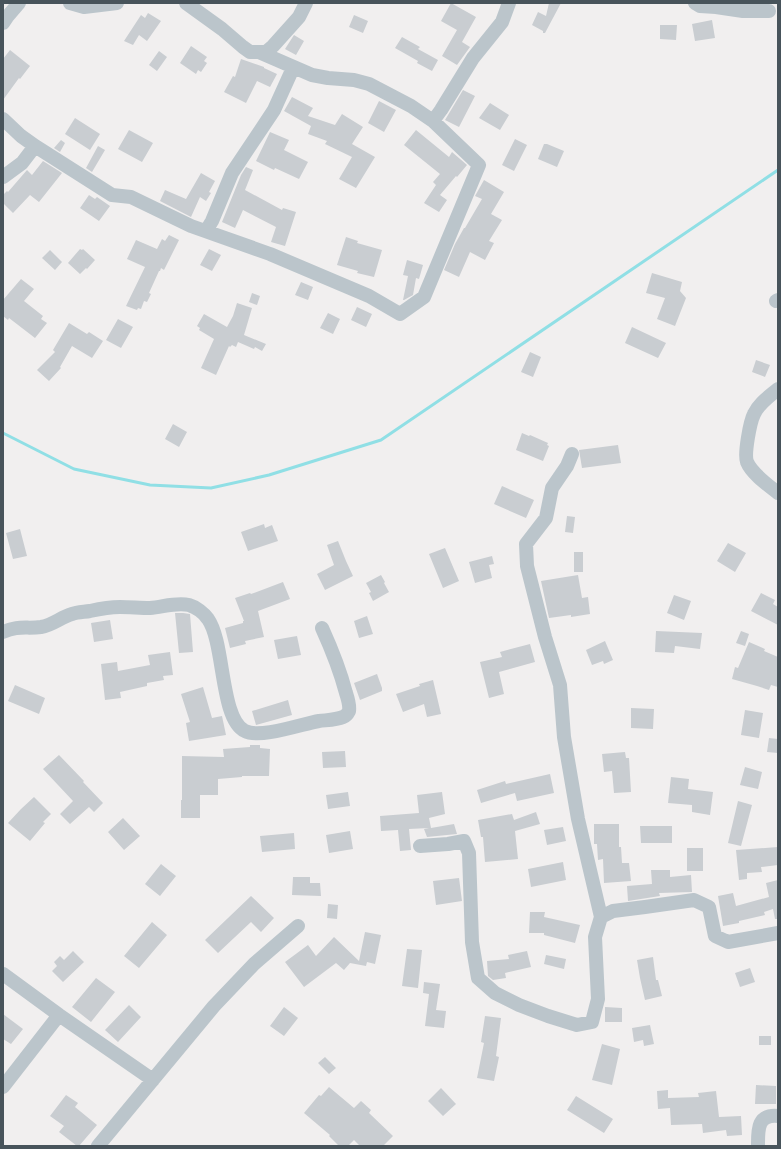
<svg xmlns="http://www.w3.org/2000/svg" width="781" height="1149" font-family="'Work Sans',sans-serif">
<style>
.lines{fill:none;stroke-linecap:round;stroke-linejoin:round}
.stream{stroke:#90dfe5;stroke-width:3}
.building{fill:#c9cdd1}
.minor{stroke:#bbc5cb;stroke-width:14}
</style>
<rect width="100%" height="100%" fill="#f1efef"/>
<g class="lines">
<!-- stream -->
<path class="stream" d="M3,433L74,469L150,485L211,488L269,475L381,440L778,170"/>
</g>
<!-- building -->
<path class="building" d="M451,3L476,17L462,42L470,47L457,65L442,56L457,30L441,21Z
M549,3H561L545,33H543V31L532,25L538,12L546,16Z
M148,13L161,21L147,41L139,35L133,45L124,41L141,15L145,18Z
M354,15L368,21L363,33L349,27Z
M712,20L715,38L695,41L692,24Z
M660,25H677L676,40L660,39Z
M294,35L304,41L296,55L285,49Z
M402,37L420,47L418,49L438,60L432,71L417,63L418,61L395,48Z
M191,46L207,57L204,61L207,63L201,72L198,70L196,74L180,63Z
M10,50L30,66L20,79L19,78L3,100V59Z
M159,51L167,57L157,71L149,65Z
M241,59L264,67V68L277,74L270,87L257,81L246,103L224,92L233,76L235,77Z
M463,90L475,96L459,127L445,120Z
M292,97L313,108L308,116L335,125L342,114L363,127L352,144L375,157L356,188L339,179L352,157L325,144L327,141L308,134L311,126L284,111Z
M379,101L396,110L384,132L368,123Z
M490,103L509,115L500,130L479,118Z
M75,118L100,134L90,150L65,134Z
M129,130L153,143L142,162L118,149Z
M416,130L449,157L452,152L467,165L457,177L456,176L440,195L447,200L439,212L424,203L436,185L433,182L440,174L404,145Z
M270,132L289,140L284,150L308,162L299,179L275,168L274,170L256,161Z
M515,139L527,145L514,171L502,165Z
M61,140L65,143L60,152L54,148Z
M544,144H547L564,151L557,167L538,159Z
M98,146L105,150L92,172L86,168Z
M43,161L62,173L39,202L30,195L13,213L3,203V195L7,191L8,192L27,170L32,175Z
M246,167L253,170L245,190L282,210L283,208L296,212L285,246L271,242L276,227L243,210L235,228L222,222L241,175Z
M201,173L215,181L209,192L211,193L206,201L200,197L191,217L160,201L165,190L186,199Z
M484,180L504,192L491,214L502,220L489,241L494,243L485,260L470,252L459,277L444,270L455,244L464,228H465L482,199L475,196Z
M89,195L95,199L97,197L110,206L99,221L80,208Z
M169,235L179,240L164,270L161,268L160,271H159L149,293L151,294L147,302L144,301L141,309L138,308L137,310L126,306L145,267L127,259L136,240L157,249L162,239L165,241Z
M346,237L358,241L357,243L382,250L374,277L357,273L358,271L337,265Z
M80,249L82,250L83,249L95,260L87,269L86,268L80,274L68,263Z
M209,249L221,255L212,271L200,265Z
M50,250L62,262L55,270L42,258Z
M407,260L423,265L419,279L416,278L413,295L404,300H403L408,276L403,275Z
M652,273L682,282L680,291L686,298L675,326L657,319L665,298L646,293Z
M21,279L34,289L24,301L43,316L41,319L47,323L35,338L9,318L8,320L3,316V300Z
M301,282L313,287L308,300L295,295Z
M252,293L260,296L257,305L249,302Z
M237,303L252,308L244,335L266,344L262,351L255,347L254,349L238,342L236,347L232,345L230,347L229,346L216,375L201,368L214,339L199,330L200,328L197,326L204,314L227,327L233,316Z
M357,307L372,314L366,327L351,320Z
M328,313L340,319L333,334L320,328Z
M118,319L133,327L121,348L106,340Z
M69,323L87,334L89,332L103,341L92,358L72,346L60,367L61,368L49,381L37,370L55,352L53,350Z
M632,327L666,343L658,358L625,343Z
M530,352L541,357L533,377L521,372Z
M756,360L770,365L765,377L752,372Z
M173,424L187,432L179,447L165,439Z
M522,433L529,436L530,435L548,443L547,445L549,446L543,461L516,450Z
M618,445L621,463L582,468L579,450Z
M502,486L534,500L526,518L494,504Z
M567,516L575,517L573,533L565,532Z
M264,524L265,528L272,525L278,541L248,551L241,532Z
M20,529L27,556L13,559L6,533Z
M338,541L346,561L353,576L325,590L317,574L334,565L327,545Z
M728,543L746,553L735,572L717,561Z
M445,548L459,581L443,588L429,554Z
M574,552H583V572H574Z
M492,556L494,564L489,565L492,578L475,583L469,562Z
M381,575L385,582L384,583L389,592L373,601L369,593L371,592L366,583Z
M578,575L582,598L588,597L590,614L571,617V615L549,618L541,581Z
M283,582L290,599L258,611L264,637L245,641L246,644L230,648L225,628L243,623V621H244L235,598L250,593L251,594Z
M761,593L775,600L773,604L778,607V625L751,611Z
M674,595L691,601L684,620L667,613Z
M175,613H183L190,614L193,652L179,653Z
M367,616L373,634L359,638L354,621Z
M110,620L113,639L94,642L91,623Z
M656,631L702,633L700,649L675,646L674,653L655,652Z
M741,631L749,634L745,646L736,643Z
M297,636L301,655L278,659L274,640Z
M605,641L613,660L604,664L603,661L592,665L586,650Z
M749,642L765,649L764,651L778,657V687L771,685L769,690L757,686L732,679L735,667L738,668Z
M530,644L535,662L499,672L504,694L489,698L480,662L502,657L500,652Z
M170,652L173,675L163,676L164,680L147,683V686L120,692L121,698L105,700L101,664L117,662L118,671L150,665L148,655Z
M377,674L382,688V691L360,700L354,683Z
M433,680L441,714L427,717L424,704L403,712L396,694L420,686L419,684Z
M15,685L45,698L39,714L8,701Z
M203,687L212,718L222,716L226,735L189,741L186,723L190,722L181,694Z
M288,700L292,715L256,725L252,711Z
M631,708L654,709L653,729L631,728Z
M745,710L763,713L759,738L741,735Z
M769,738L778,739V753L767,752Z
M250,745H260V748L270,749L269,776H242V777L218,779V795H200V818H181V800H182V756L224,757L223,749L250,747Z
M345,751L346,767L323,768L322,752Z
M625,752L626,758H629L631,792L614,793L612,771L604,772L602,754Z
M59,755L84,781L83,782L103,803L94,812L89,807L70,824L60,814L73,801L43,769Z
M745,767L762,772L758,789L740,785Z
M550,774L554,793L517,801L515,793L481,803L477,790L505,781L506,784Z
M671,777L689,779L688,789L713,792L710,815L692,812V805L668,803Z
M348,792L350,806L328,809L326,795Z
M442,792L445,814L429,818L431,828L454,824L457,834L427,837L424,829L429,828L409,829L411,850L400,851L398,830L381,831L380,816L419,813L417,795Z
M34,797L51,814L43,822L45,823L30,841L8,823L21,809Z
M738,801L752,805L741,846L728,843Z
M536,812L540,824L515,831L518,859L485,862L483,837H481L478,820L512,814L514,820Z
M123,818L140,836L124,850L108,832Z
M594,824H619V847H621L622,863H629L631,881L604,883L603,859L598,860L597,844H594Z
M640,826H672V843H641Z
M563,827L566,841L547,845L544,830Z
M350,831L353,849L329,853L326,835Z
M294,833L295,849L262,852L260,836Z
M778,847V865L761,867L762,872L747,873V879L739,880L736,850Z
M687,848H703V871H687Z
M563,862L566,880L531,887L528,869Z
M161,864L176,876L160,896L145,884Z
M651,870H670V877L691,875L692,892L659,893L660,896L628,901L627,886L652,884Z
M293,877H310V883H320L321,896L292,895Z
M459,878L462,901L436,905L433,881Z
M778,880V919H775L773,909L764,912L765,915L739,921V923L723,926L718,896L733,893L736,906L769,897L766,883Z
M251,896L274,918L261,932L251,922L218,953L205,940Z
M328,904L338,905L337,919L327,918Z
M530,912H545L544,917L580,925L575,943L544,935V933H529Z
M152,922L167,935L139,968L124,956Z
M365,932L381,935L375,964L367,962L366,966L350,963L344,970L336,963L304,987L285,962L308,945L316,956L334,937L359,961Z
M407,949L422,950L418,988L402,986Z
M73,951L84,962L63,982L52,971L57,966L54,962L60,956L64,960Z
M527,951L531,967L505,973L506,978L493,980L488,976L487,961L509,959L508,955Z
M546,955L566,959L564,969L544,964Z
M653,957L656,980H658L662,996L645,1000L640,978L637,960Z
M750,968L755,982L740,987L735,973Z
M96,978L115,992L91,1022L72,1007Z
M424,982L440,984L436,1010L446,1011L444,1028L425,1026L429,994L423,993Z
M129,1005L141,1017L118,1042L105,1030Z
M284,1007L298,1018L284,1036L270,1026Z
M605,1007L622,1008V1022H605Z
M3,1014L23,1029L11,1044L3,1039Z
M485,1016L501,1018L496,1056L499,1057L494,1081L477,1078L484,1043L481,1042Z
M650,1025L654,1044L644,1046L643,1040L634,1042L632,1028Z
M759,1036H771V1045H759Z
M602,1044L620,1049L612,1085L592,1080Z
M325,1057L336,1068L329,1074L318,1063Z
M756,1085L776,1086V1104H755Z
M329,1087L354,1108L361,1101L371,1110L369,1113L393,1136L383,1146H360L354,1140L348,1146H339L329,1136L330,1135L304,1113L319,1095L321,1096Z
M441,1088L456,1104L443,1116L428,1101Z
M668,1090V1098L699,1097L698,1093L716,1091L719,1117L741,1116L742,1135L727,1136L726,1130L703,1133L702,1124L671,1125L670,1108L658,1109L657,1091Z
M66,1095L78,1103L75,1107L97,1125L79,1146H77L59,1132L64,1126L50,1116Z
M576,1096L613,1119L604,1133L567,1110Z"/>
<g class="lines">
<!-- minor -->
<path class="minor" d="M70,3L84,7L117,3
M186,3L222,29L243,47L250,52H266L273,46L299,17L306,3
M695,3L700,6L716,7L743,11H769
M3,23L7,17L19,3
M3,119L21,136L35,146L112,195L131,197L191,226L270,254L369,296L400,314L424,297L479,165L433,121L411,106L369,84L354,80L328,78L312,75L259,52
M433,121L441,110L473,58L502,22L509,3
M3,177L22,163L35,146
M206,231L212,221L232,173L274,110L293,68
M776,301L778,300
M778,389C770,396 759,403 754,414C750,422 744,454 747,462C752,474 768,485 778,493
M572,454L567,466L552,488L546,518L526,544L527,566L545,637L560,685L564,737L578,819L601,917
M3,632C18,625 27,629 41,627C53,625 61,617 72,614C77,612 84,612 90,611C99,609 110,607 120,607C130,607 140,608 150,608C163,607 176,602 189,605C196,607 204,613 208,619C225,643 220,719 245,731C260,739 302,724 319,721C327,720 336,720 343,717C346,716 348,713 349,711C350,705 348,699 346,693C340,670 332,650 322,628
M420,846L448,844L464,841L469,853L472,942L478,978L495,993L519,1005L548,1016L577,1025L592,1022L598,999L595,937L601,917L613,911L645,907L694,900L709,907L715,936L728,942L778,933
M3,974L59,1015L153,1080
M3,1087L59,1015
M98,1146L214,1006L254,964L298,926
M758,1146C758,1130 757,1114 778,1116"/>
</g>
<!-- border -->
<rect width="781" height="1149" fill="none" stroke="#48545b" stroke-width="8"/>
</svg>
